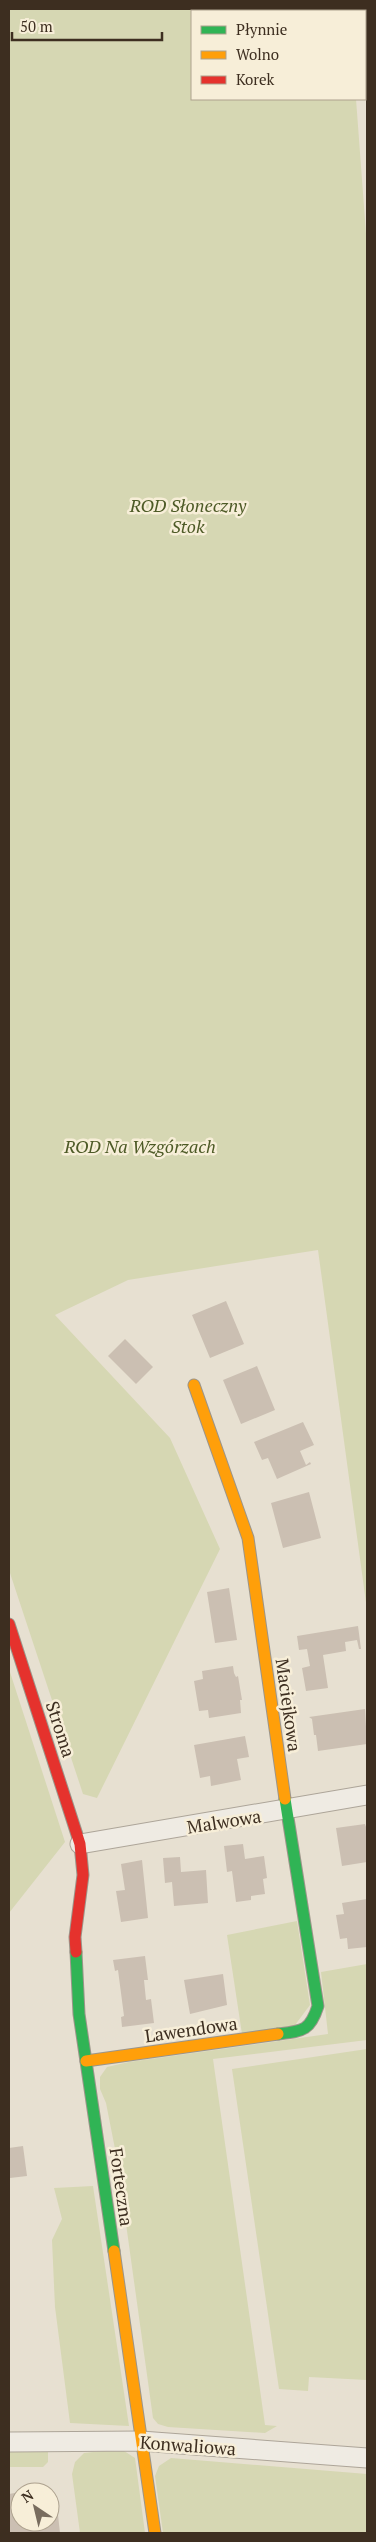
<svg xmlns="http://www.w3.org/2000/svg" width="376" height="2542" font-family="'PT Serif',serif">
<style>
.green{fill:#d6d7b3}
.building{fill:#cbbfb2}
.lines{fill:none;stroke-linecap:round;stroke-linejoin:round}
.street-casing{stroke:#ada599;stroke-width:21}
.fast-casing{stroke:#9c958a;stroke-width:13}
.slow-casing{stroke:#9c958a;stroke-width:13}
.jam-casing{stroke:#9c958a;stroke-width:13}
.street{stroke:#efebe3;stroke-width:19}
.fast{stroke:#30b455;stroke-width:11}
.slow{stroke:#ff9f0a;stroke-width:11}
.jam{stroke:#e5322d;stroke-width:11}
.labels{text-anchor:middle;dominant-baseline:central;stroke-width:5;stroke-linejoin:round;paint-order:stroke}
.park-label{font-size:18px;font-style:italic;fill:#4d5a26;stroke:#f7eed8}
.street-label{font-size:18px;fill:#3d2e20;stroke:#f7eed8}
</style>
<rect width="100%" height="100%" fill="#e7e0d1"/>
<!-- green -->
<path class="green" d="M9,9H349V11H192V99H356L367,247V1610L318,1250L128,1280L55,1315L170,1438L220,1549L97,1798L83,1794L9,1570Z
M9,1669L65,1842L9,1913Z
M297,1921L310,2005L292,2029L242,2034L227,1935Z
M367,1964V2040L213,2059L265,2425L277,2426L265,2433L168,2427L158,2424L153,2418L117,2159L106,2103L100,2089V2077L107,2067L129,2062L328,2034L321,1972Z
M367,2049V2380L309,2377L308,2391L279,2389L232,2069Z
M93,2186L129,2426L70,2423L55,2307L52,2240L62,2219L54,2188Z
M9,2446L48,2451V2462L43,2467H9Z
M121,2449L135,2458L145,2533H80L72,2474L75,2462L84,2453Z
M171,2458L367,2474V2533H163L155,2476L159,2466Z"/>
<!-- building -->
<path class="building" d="M226,1301L244,1344L210,1358L192,1315Z
M125,1339L153,1367L136,1384L108,1356Z
M257,1366L275,1410L241,1424L223,1380Z
M303,1422L314,1445L300,1451L306,1465L310,1462L311,1464L277,1479L268,1458L262,1460L254,1442Z
M309,1492L321,1538L283,1548L271,1503Z
M229,1588L237,1640L215,1643L207,1592Z
M358,1626L361,1649H359L357,1640L345,1642L346,1651L323,1655L328,1688L306,1691L302,1668L310,1666L307,1649L299,1650L297,1636Z
M233,1666L234,1673L236,1677L238,1676L242,1700H240L241,1713L209,1718L208,1710L199,1711L194,1681L203,1679L202,1671Z
M365,1709L367,1744L318,1751L316,1735H314L312,1719L309,1717Z
M245,1736L249,1757L237,1759L241,1780L211,1786L210,1776L200,1778L194,1745Z
M365,1824L367,1830V1862L342,1866L336,1828Z
M243,1844L245,1859L264,1856L267,1878L263,1879L265,1894L251,1896V1900L236,1902L232,1871L227,1872L224,1846Z
M180,1857L181,1872L206,1870L208,1903L174,1906L172,1882L165,1883L163,1858Z
M142,1860L148,1918L121,1922L116,1891L125,1890L121,1864Z
M367,1899V1947L348,1949L347,1938L340,1939L336,1915L344,1914L342,1903Z
M145,1956L148,1980H144L146,2000L151,1999L154,2023L122,2027L121,2017L124,2016L118,1970L115,1971L113,1960Z
M223,1974L227,2005L190,2014L184,1980Z
M23,2146L27,2176L10,2178L9,2148Z
M20,2492V2522H50V2501L57,2506L60,2533H9V2494Z"/>
<g class="lines">
<defs>
<path id="street" d="M80,1844L367,1795
M9,2442L141,2441L367,2458"/>
<path id="fast" d="M76,1952L79,2014L114,2251
M278,2034C303,2031 310,2031 318,2006L285,1799"/>
<path id="slow" d="M194,1385L248,1538L285,1799
M86,2061L278,2034
M114,2251L155,2533"/>
<path id="jam" d="M9,1624L80,1844L83,1875L75,1937L76,1952"/>
</defs>
<!-- street casing -->
<use href="#street" class="street-casing"/>
<!-- fast casing -->
<use href="#fast" class="fast-casing"/>
<!-- slow casing -->
<use href="#slow" class="slow-casing"/>
<!-- jam casing -->
<use href="#jam" class="jam-casing"/>
<!-- street -->
<use href="#street" class="street"/>
<!-- fast -->
<use href="#fast" class="fast"/>
<!-- slow -->
<use href="#slow" class="slow"/>
<!-- jam -->
<use href="#jam" class="jam"/>
</g>
<g class="labels">
<!-- park labels -->
<g class="park-label">
<text x="188" y="505">ROD Słoneczny<tspan x="188" dy="21">Stok</tspan></text>
<text x="140" y="1146">ROD Na Wzgórzach</text>
</g>
<!-- street labels -->
<g class="street-label">
<text transform="translate(289 1705) rotate(82)">Maciejkowa</text>
<text transform="translate(61 1729) rotate(72)">Stroma</text>
<text transform="translate(224 1821) rotate(-9)">Malwowa</text>
<text transform="translate(191 2029) rotate(-8)">Lawendowa</text>
<text transform="translate(122 2187) rotate(82)">Forteczna</text>
<text transform="translate(188 2445) rotate(4)">Konwaliowa</text>
</g>
</g>
<!-- border -->
<rect width="376" height="2542" fill="none" stroke="#3d2e20" stroke-width="20"/>
<!-- legend -->
<rect x="191" y="10" width="175" height="90" fill="#f7eed8" stroke="#ada18e"/>
<rect x="201" y="26" width="25" height="8" fill="#30b455" stroke="#ada18e"/>
<text x="236" y="35" font-size="15" fill="#3d2e20">Płynnie</text>
<rect x="201" y="51" width="25" height="8" fill="#ff9f0a" stroke="#ada18e"/>
<text x="236" y="60" font-size="15" fill="#3d2e20">Wolno</text>
<rect x="201" y="76" width="25" height="8" fill="#e5322d" stroke="#ada18e"/>
<text x="236" y="85" font-size="15" fill="#3d2e20">Korek</text>
<!-- north arrow -->
<g transform="translate(35 2507) rotate(325)"><circle r="24" fill="#f7eed8" stroke="#ada18e"/>
<path d="M0-4L9 19L0 12L-9 19Z" fill="#786c5e"/>
<text y="-8" font-size="14" font-weight="bold" text-anchor="middle" fill="#3d2e20">N</text>
</g>
<!-- scale -->
<path d="M12 32v8h150v-8" fill="none" stroke="#3d2e20" stroke-width="2.5"/>
<text x="20" y="32" font-size="15" fill="#3d2e20" stroke="#f7eed8" stroke-width="4" paint-order="stroke">50 m</text>
</svg>
